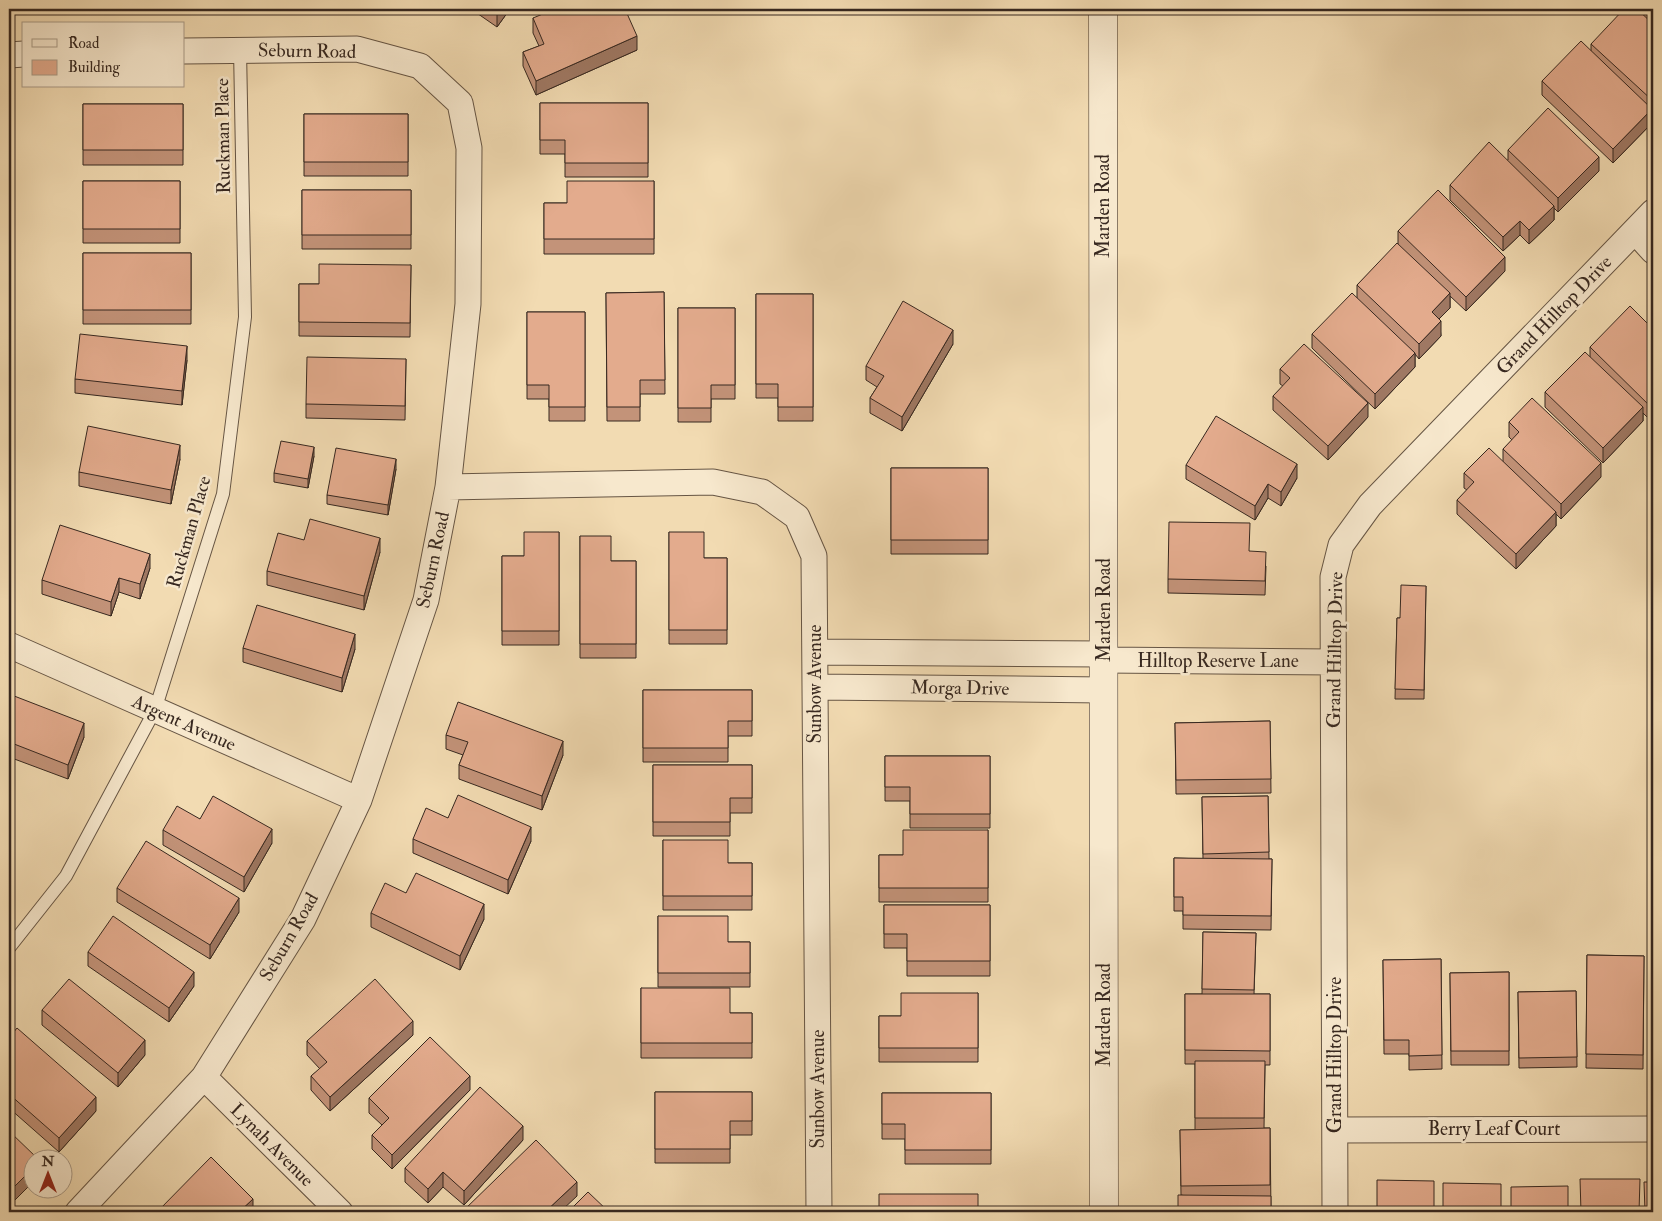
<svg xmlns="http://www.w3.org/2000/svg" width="1662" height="1221" font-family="'IM FELL Double Pica',serif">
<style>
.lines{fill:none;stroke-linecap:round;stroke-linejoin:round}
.lane-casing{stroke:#654;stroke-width:14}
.street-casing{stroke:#654;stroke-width:27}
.secondary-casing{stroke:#372820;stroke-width:29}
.lane{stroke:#f7e8cd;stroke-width:12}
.street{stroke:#f7e8cd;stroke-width:25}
.secondary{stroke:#f7e8cd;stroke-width:28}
.wall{fill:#c39379;stroke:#372820}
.shaded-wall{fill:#9f7863;stroke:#372820}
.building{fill:#e3ab8d;stroke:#372820}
.labels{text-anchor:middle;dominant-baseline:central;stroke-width:5;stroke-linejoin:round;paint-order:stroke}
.street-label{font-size:19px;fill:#372820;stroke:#f7e8cd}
</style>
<rect width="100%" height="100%" fill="#f2dbb2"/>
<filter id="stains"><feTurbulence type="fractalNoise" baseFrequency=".004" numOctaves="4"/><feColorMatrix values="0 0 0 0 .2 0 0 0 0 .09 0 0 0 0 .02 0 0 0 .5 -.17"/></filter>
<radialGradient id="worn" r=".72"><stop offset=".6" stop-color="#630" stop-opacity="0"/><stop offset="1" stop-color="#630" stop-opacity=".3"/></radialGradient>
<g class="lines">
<defs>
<path id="lane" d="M9,948L66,876L155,710L223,494L245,317L240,49"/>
<path id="street" d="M9,55L24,54
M1635,231L1653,251
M448,487L713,482L762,492L797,517L814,556L819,1212
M9,645L359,800
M816,652L1104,654
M1104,660L1333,662
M815,687L1104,690
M204,1077L340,1212
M1335,1130L1653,1129
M78,1212L204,1077L303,919L359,800L426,600L448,487L468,304L469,148L460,103L420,66L357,49L184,51
M1335,1212L1333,577L1341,545L1370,505L1653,212"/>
<path id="secondary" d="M1103,9L1104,1212"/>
</defs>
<!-- lane casing -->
<use href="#lane" class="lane-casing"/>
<!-- street casing -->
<use href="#street" class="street-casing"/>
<!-- secondary casing -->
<use href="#secondary" class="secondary-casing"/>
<!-- lane -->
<use href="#lane" class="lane"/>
<!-- street -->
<use href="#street" class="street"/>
<!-- secondary -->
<use href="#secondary" class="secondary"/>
</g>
<!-- wall -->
<path class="wall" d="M471,9H510L497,27Z
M1638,9H1653V115L1652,114V123L1613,163L1542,95V81L1591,51V44Z
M533,18L637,50L536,95L523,66V52L539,46L533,33Z
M540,103H648V177H565V154H540Z
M83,104H183V165H83Z
M304,114H408V176H304Z
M1508,150L1599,171L1558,212L1554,208V220L1529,244L1520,235L1503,251L1450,200V185L1508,160Z
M83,181H180V243H83Z
M654,181V254H544V203H567Z
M302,190H411V249H302Z
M1398,231L1505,271L1466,311L1450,296V308L1439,319L1441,336L1419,359L1415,354V367L1375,409L1312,348V334L1357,298V285L1398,244Z
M83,253H191V324H83Z
M411,265L410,337L299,336V284H319Z
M664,292L665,394H640V421H607L606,293Z
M756,294H813V421H778V398H756Z
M678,308H735V399H711V422H678Z
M527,312H585V421H549V399H527Z
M1653,329V423L1643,413V421L1603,463L1545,407V392L1590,357V347Z
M953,344L902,431L870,413V398L877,387L866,380V366Z
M406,359L405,420L306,418V404Z
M187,360L182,405L75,393V379Z
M1280,369L1368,417L1328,460L1273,410V396L1283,386L1280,384Z
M1509,422L1601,477L1561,519L1556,514V526L1516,569L1457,514V500L1467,490L1464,488V473L1503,462V449L1512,440L1509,437Z
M314,456L308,488L274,482V473Z
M180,459L171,504L79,486V472Z
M1186,465L1297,478L1281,506L1268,498L1255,520L1186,479Z
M891,468H988V554H891Z
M396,469L388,515L327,504V495Z
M559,532V645H502V556H524Z
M669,532L704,558H727V644H669Z
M580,536L611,561H636V658H580Z
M304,540L380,552L364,610L267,585V571Z
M1249,551L1266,566L1265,595L1168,593V579Z
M150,568L140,599L119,592L111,616L42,594V580Z
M1426,586L1424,699H1395L1397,618H1400Z
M243,648L355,649L342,692L243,662Z
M643,690H752V736H728V762H643Z
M9,694L84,737L68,779L9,757Z
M1270,721L1271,793L1176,794L1175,723Z
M446,735L563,755L542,810L459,779V765L463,755L446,749Z
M885,756H990V828H910V801H885Z
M653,765H752V813H730V836H653Z
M1268,796L1269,859H1272L1271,930L1183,929V911H1174V858L1203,859L1202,797Z
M448,818L531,841L508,894L413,853V839Z
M200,819L272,843L244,892L163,845V830Z
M988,830V902H879V855H903Z
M663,840L728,863H752V910H663Z
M117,888L239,912L210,959L117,902Z
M406,893L484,919L460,970L371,927V913Z
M884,905H990V976H907V948H884Z
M658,916L728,942H750V987H658Z
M1203,932L1256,933L1254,994H1270V1065H1265L1264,1128H1270L1271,1212L1181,1195L1180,1130H1195V1064H1185V994H1202Z
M88,952L194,986L169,1022L88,966Z
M1587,955L1644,956L1643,1069L1586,1068Z
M1441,959L1442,1069L1409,1070V1054H1384L1383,960Z
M1509,972V1065H1451L1450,973Z
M641,988L730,1013H752V1058H641Z
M1576,991L1577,1067L1519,1068L1518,992Z
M978,993V1062H879V1016H901Z
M42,1010L145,1055L118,1087L42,1025Z
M413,1035L330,1111L311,1090V1076L320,1069L307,1055V1041Z
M9,1038L96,1111L59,1152L9,1108Z
M470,1090L392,1169L372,1149V1135L382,1125L369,1113V1098Z
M655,1092H752V1135H730V1163H655Z
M882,1093H991V1164H905V1139H882Z
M523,1140L464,1205L443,1187L428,1203L405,1182V1168Z"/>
<!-- shaded-wall -->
<path class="shaded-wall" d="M500,9H510L497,27V13Z
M637,36V50L536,95V81Z
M1652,109V123L1613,163V149Z
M1599,157V171L1558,212V198Z
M1554,206V220L1529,244V230Z
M1520,221V235L1503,251V237Z
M1505,257V271L1466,311V297Z
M1450,293V308L1432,326V312Z
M1441,321V336L1419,359V344Z
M953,330V344L902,431V417Z
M187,346V360L182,405V391Z
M1415,353V367L1375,409V394Z
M1368,403V417L1328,460V446Z
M1643,407V421L1603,463V448Z
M180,445V459L171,504V490Z
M314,447V456L308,488V479Z
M396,459V469L388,515V505Z
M1601,463V477L1561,519V504Z
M1297,464V478L1281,506V492Z
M1268,484V498L1255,520V506Z
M1556,512V526L1516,569V554Z
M380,538V552L364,610V596Z
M150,554V568L140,599V584Z
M119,578V592L111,616V602Z
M355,634V649L342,692V678Z
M84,723V737L68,779V765Z
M563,741V755L542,810V796Z
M531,827V841L508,894V880Z
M272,829V843L244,892V877Z
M239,898V912L210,959V945Z
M484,904V919L460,970V956Z
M194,972V986L169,1022V1008Z
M413,1021V1035L330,1111V1097Z
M145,1040V1055L118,1087V1073Z
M470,1076V1090L392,1169V1155Z
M96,1097V1111L59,1152V1138Z
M523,1126V1140L464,1205V1191Z
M32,1169V1183L9,1206V1192Z
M443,1172V1187L428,1203V1189Z
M577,1182V1196L560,1212H545Z
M253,1199V1212H239Z"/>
<!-- building -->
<path class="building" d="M491,9H500L497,13Z
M555,9H625L637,36L536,81L523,52L544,44L533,18Z
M1624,9H1637L1653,24V101L1591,44Z
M1581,41L1652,109L1613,149L1542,81Z
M540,103H648V163H565V140H540Z
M83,104H183V150H83Z
M1548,108L1599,157L1558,198L1508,150Z
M304,114H408V162H304Z
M1489,142L1554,206L1529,230L1520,221L1503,237L1450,185Z
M83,181H180V229H83Z
M567,181H654V239H544V203H567Z
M302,190H411V235H302Z
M1438,190L1505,257L1466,297L1398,231Z
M1397,243L1450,293L1432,312L1441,321L1419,344L1357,285Z
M83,253H191V310H83Z
M319,264L411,265L410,323L299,322V284H319Z
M664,292L665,380H640V407H607L606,293Z
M1352,293L1415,353L1375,394L1312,334Z
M756,294H813V407H778V384H756Z
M903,301L953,330L902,417L870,398L884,376L866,366Z
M1630,306L1653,329V409L1590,347Z
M678,308H735V385H711V408H678Z
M527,312H585V407H549V385H527Z
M80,334L187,346L182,391L75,379Z
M1304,344L1368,403L1328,446L1273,396L1290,378L1280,369Z
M1585,352L1643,407L1603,448L1545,392Z
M307,357L406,359L405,406L306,404Z
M1532,398L1601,463L1561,504L1503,449L1519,432L1509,422Z
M1216,416L1297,464L1281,492L1268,484L1255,506L1186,465Z
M88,426L180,445L171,490L79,472Z
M281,441L314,447L308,479L274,473Z
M336,448L396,459L388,505L327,495Z
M1489,448L1556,512L1516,554L1457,500L1474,482L1464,473Z
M891,468H988V540H891Z
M310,519L380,538L364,596L267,571L278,533L304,540Z
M1169,522L1250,523L1249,551L1266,552L1265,581L1168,579Z
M60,525L150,554L140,584L119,578L111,602L42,580Z
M524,532H559V631H502V556H524Z
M669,532H704V558H727V630H669Z
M580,536H611V561H636V644H580Z
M1401,585L1426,586L1424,690L1395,689L1397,618H1400Z
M257,605L355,634L342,678L243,648Z
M643,690H752V721H728V748H643Z
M9,694L84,723L68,765L9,742Z
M458,702L563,741L542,796L459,765L468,742L446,735Z
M1270,721L1271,779L1176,780L1175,723Z
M885,756H990V814H910V787H885Z
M653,765H752V798H730V822H653Z
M458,795L531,827L508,880L413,839L426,808L448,818Z
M213,796L272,829L244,877L163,830L177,806L200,819Z
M1268,796L1269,852L1203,854L1202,797Z
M1652,797H1653V866Z
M903,830H988V888H879V855H903Z
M663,840H728V863H752V896H663Z
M146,841L239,898L210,945L117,888Z
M1174,858L1272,859L1271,916L1183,915V897H1174Z
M416,873L484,904L460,956L371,913L385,883L406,893Z
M884,905H990V961H907V934H884Z
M113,916L194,972L169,1008L88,952Z
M658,916H728V942H750V973H658Z
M1203,932L1256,933L1254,990L1202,989Z
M1587,955L1644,956L1643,1055L1586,1054Z
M1441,959L1442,1055L1409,1056V1040H1384L1383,960Z
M1509,972V1051H1451L1450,973Z
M69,979L145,1040L118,1073L42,1010Z
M375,979L413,1021L330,1097L311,1076L327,1062L307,1041Z
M641,988H730V1013H752V1043H641Z
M1576,991L1577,1057L1519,1058L1518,992Z
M901,993H978V1048H879V1016H901Z
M1185,994H1270V1051L1185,1050Z
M17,1028L96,1097L59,1138L9,1094V1038Z
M430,1037L470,1076L392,1155L372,1135L389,1118L369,1098Z
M1195,1061H1265L1264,1118H1195Z
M480,1087L523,1126L464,1191L443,1172L428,1189L405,1168Z
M655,1092H752V1121H730V1149H655Z
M882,1093H991V1150H905V1124H882Z
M1270,1128V1185L1181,1186L1180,1130Z
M9,1131L37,1158H32V1169L9,1192Z
M536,1140L577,1182L545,1212H462Z
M211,1157L253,1199L239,1212H159L158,1211Z
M1580,1179H1640L1639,1212H1581Z
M1377,1180L1434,1181V1212H1377Z
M1644,1182H1653V1212H1645Z
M1443,1183L1501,1184V1212H1443Z
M1568,1186V1212H1511V1187Z
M588,1192L609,1212H568Z
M879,1194H978V1212H879Z
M1178,1195L1271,1196V1212H1178Z"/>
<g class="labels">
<!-- street labels -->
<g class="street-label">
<text transform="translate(307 51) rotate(1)">Seburn Road</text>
<text transform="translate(223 136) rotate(-91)">Ruckman Place</text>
<text transform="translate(1103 206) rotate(-90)">Marden Road</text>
<text transform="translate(1554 315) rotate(-46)">Grand Hilltop Drive</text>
<text transform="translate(189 532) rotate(-74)">Ruckman Place</text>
<text transform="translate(433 560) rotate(-78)">Seburn Road</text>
<text transform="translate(1104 610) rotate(-90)">Marden Road</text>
<text transform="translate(1335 650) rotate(-89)">Grand Hilltop Drive</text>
<text x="1218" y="661">Hilltop Reserve Lane</text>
<text transform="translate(815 684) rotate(-90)">Sunbow Avenue</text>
<text transform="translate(960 688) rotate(1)">Morga Drive</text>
<text transform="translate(184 723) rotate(24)">Argent Avenue</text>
<text transform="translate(289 937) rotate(-60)">Seburn Road</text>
<text transform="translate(1104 1015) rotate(-90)">Marden Road</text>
<text transform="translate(1335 1055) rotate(-90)">Grand Hilltop Drive</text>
<text transform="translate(818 1089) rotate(-90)">Sunbow Avenue</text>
<text x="1494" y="1129">Berry Leaf Court</text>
<text transform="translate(272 1145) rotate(45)">Lynah Avenue</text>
</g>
</g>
<!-- margin -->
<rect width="1662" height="1221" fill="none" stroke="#f2dbb2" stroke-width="30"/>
<rect x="10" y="10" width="1642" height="1201" fill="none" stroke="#372820" stroke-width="2.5"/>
<rect x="15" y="15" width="1632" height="1191" fill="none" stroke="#372820"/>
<!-- legend -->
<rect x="22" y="22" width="162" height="65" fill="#f7e8cd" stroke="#aa9b88"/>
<rect x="32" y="39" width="25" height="8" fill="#f7e8cd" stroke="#aa9b88"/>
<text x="68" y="48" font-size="15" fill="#372820">Road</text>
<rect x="32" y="60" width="25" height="15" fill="#e3ab8d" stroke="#aa9b88"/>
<text x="68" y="72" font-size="15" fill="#372820">Building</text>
<!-- north arrow -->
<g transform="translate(48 1174)"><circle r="24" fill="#f7e8cd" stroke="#aa9b88"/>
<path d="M0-4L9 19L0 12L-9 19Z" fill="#8f2418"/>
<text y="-8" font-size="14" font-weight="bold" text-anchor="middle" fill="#372820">N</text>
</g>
<rect width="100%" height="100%" filter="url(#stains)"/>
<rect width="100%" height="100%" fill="url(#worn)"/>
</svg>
